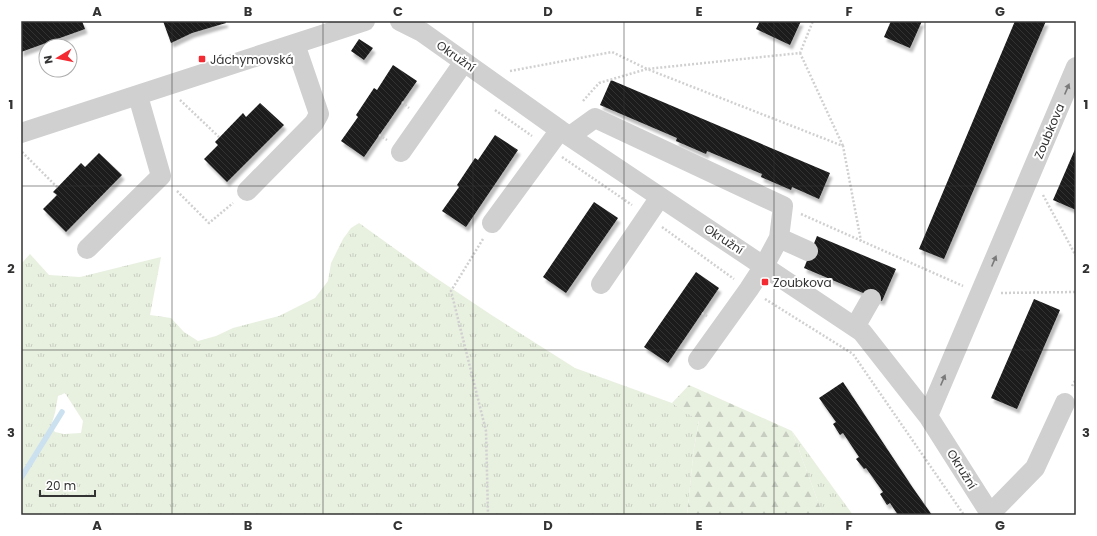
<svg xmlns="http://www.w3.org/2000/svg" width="1097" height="536" font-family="Poppins,sans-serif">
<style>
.grass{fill:url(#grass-tufts);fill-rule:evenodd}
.forest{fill:url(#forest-firs)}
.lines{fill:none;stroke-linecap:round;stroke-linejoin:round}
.stream{stroke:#cce1f0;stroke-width:5.5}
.building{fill:url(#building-back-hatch);filter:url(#shadow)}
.path{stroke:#d0d0d0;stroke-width:2.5;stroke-dasharray:2 2;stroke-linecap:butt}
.minor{stroke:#d0d0d0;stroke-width:20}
.oneway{fill:#7a7a7a}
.grid{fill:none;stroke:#333;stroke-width:1;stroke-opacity:0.55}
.poi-dot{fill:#f42a33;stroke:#fff;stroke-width:1.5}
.labels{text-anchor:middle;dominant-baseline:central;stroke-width:4;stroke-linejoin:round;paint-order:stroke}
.street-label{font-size:12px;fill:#333;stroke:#fff}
.poi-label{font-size:12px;fill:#333;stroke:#fff;text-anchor:start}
.neatline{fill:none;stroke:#333;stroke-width:1.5}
.grid-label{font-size:13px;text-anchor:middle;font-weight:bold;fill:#333}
</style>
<defs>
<pattern id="grass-tufts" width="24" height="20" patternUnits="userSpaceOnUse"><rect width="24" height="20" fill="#e8f0e0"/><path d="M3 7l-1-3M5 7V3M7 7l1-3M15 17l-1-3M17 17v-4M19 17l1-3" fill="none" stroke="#c7cec1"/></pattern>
<pattern id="forest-firs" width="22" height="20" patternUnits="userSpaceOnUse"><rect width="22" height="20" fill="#e8f0e0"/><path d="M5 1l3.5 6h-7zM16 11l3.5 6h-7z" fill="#c7cec1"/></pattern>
<pattern id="building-back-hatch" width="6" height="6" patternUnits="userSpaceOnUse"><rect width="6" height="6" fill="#1a1a1a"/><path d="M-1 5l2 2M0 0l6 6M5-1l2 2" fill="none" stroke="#333"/></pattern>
<filter id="shadow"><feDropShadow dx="2.5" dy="4.5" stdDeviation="1" flood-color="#0004"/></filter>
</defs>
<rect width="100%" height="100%" fill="#fff"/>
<!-- grass -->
<path class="grass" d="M359,223L433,276L493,316L575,368L672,403L699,420L694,448L687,515H21V264L30,254L49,275L80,277L161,257L150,315L171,318L184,332L198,341L216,336L233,328L279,316L315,298L328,281L331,263L343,239L351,228ZM65,393L83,421L81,433L64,434L55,432L51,426L55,413L58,396Z
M792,431L853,515H823Z"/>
<!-- forest -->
<path class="forest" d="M689,385L792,431L823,515H687L694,448L699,421L672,403Z"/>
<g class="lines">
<!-- stream -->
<path class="stream" d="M21,478L62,412"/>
</g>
<!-- building -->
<path class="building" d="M21,21H82L85,29L21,52Z
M163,21H225L226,23L192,33L171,43Z
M760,21H801L790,45L756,29Z
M891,21H922L910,48L884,37Z
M1015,21H1046L944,259L919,249Z
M359,39L373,48L364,60L351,51Z
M393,65L417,81L364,157L341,141L358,117L356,115L374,88L377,90Z
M611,80L830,173L819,199L792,187L791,190L761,177L762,174L707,151L706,154L676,141L677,138L600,105Z
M260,103L284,125L227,182L204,159L218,145L215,142L243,113L246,117Z
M495,135L518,150L466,227L442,211L459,187L457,185L475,158L478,160Z
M1076,147V210L1053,200Z
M99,153L122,175L66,232L43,209L57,195L53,192L81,163L85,167Z
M594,202L618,218L566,293L543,277Z
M817,236L896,269L882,301L804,268Z
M696,272L719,288L668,363L644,347Z
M1034,299L1060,310L1017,409L991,398Z
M843,382L913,488L932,515H898L890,503L887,505L880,494L883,492L866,468L864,469L856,459L859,457L843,433L840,435L833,424L836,422L819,398Z"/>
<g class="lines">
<!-- path -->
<path class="path" d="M800,53L843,146
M510,71L612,52L647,69L800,53L813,21
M180,100L219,137
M583,101L599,83L647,69L843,146L861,241
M402,102L409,108
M495,110L532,136
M379,135L387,140
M22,152L58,188
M562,157L632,205
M177,191L209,223L233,203
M1043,195L1076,256
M801,214L963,286
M662,227L734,279
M483,239L451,291L486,431L488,515
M1001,293L1076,292
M765,299L853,354L964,515
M702,313L707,316
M1072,386L1076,379"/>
<!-- minor -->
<path class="minor" d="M400,21L422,32L560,130L862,332L928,416L991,515
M21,133L365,21
M570,136L595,118L783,206L779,238L764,266L749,289L698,360
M401,152L464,62
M247,191L314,123L319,114L295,44
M492,223L560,130
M779,238L808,251
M87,249L161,176L138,96
M601,284L660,197
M855,327L871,299
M928,416L1076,67
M990,514L1035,468L1065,403"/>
</g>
<!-- one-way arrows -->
<defs><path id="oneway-solid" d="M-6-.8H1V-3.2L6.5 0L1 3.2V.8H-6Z"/></defs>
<g class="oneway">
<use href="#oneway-solid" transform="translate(1067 89) rotate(-67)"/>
<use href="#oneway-solid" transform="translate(994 261) rotate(-67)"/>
<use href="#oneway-solid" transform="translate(943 380) rotate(-67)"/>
</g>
<!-- grid -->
<path class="grid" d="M172,21V515M323,21V515M473,21V515M624,21V515M774,21V515M925,21V515M21,186H1076M21,350H1076"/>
<!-- markers -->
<g class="poi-dot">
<rect x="198" y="55" width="8" height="8" rx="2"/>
<rect x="761" y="278" width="8" height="8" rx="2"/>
</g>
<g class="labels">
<!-- street labels -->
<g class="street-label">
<text transform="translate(456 56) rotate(35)">Okružní</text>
<text transform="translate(1049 131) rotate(-67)">Zoubkova</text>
<text transform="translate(724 239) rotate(33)">Okružní</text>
<text transform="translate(962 469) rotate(58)">Okružní</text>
</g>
<!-- poi labels -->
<g class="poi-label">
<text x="210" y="59">Jáchymovská</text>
<text x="773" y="282">Zoubkova</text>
</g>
</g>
<!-- border -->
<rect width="1097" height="536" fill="none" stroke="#ffffff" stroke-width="44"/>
<!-- north arrow -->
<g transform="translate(58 58) rotate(260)"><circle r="19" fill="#ffffff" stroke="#adadad"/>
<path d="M0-3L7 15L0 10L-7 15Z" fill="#f42a33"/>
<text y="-6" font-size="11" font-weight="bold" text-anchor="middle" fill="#333333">N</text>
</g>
<!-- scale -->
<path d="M40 490v6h55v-6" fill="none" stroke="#333333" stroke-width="2"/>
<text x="46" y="490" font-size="12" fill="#333333" stroke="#ffffff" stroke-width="3" paint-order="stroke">20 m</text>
<rect x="22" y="22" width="1053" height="492" class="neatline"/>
<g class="grid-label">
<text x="97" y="16">A</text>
<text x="248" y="16">B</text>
<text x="398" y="16">C</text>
<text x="548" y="16">D</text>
<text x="699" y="16">E</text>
<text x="849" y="16">F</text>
<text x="1000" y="16">G</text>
<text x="11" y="109">1</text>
<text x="1086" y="109">1</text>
<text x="11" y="273">2</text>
<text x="1086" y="273">2</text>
<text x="11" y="437">3</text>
<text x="1086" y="437">3</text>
<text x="97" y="530">A</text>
<text x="248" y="530">B</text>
<text x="398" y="530">C</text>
<text x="548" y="530">D</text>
<text x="699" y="530">E</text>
<text x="849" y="530">F</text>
<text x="1000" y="530">G</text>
</g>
</svg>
